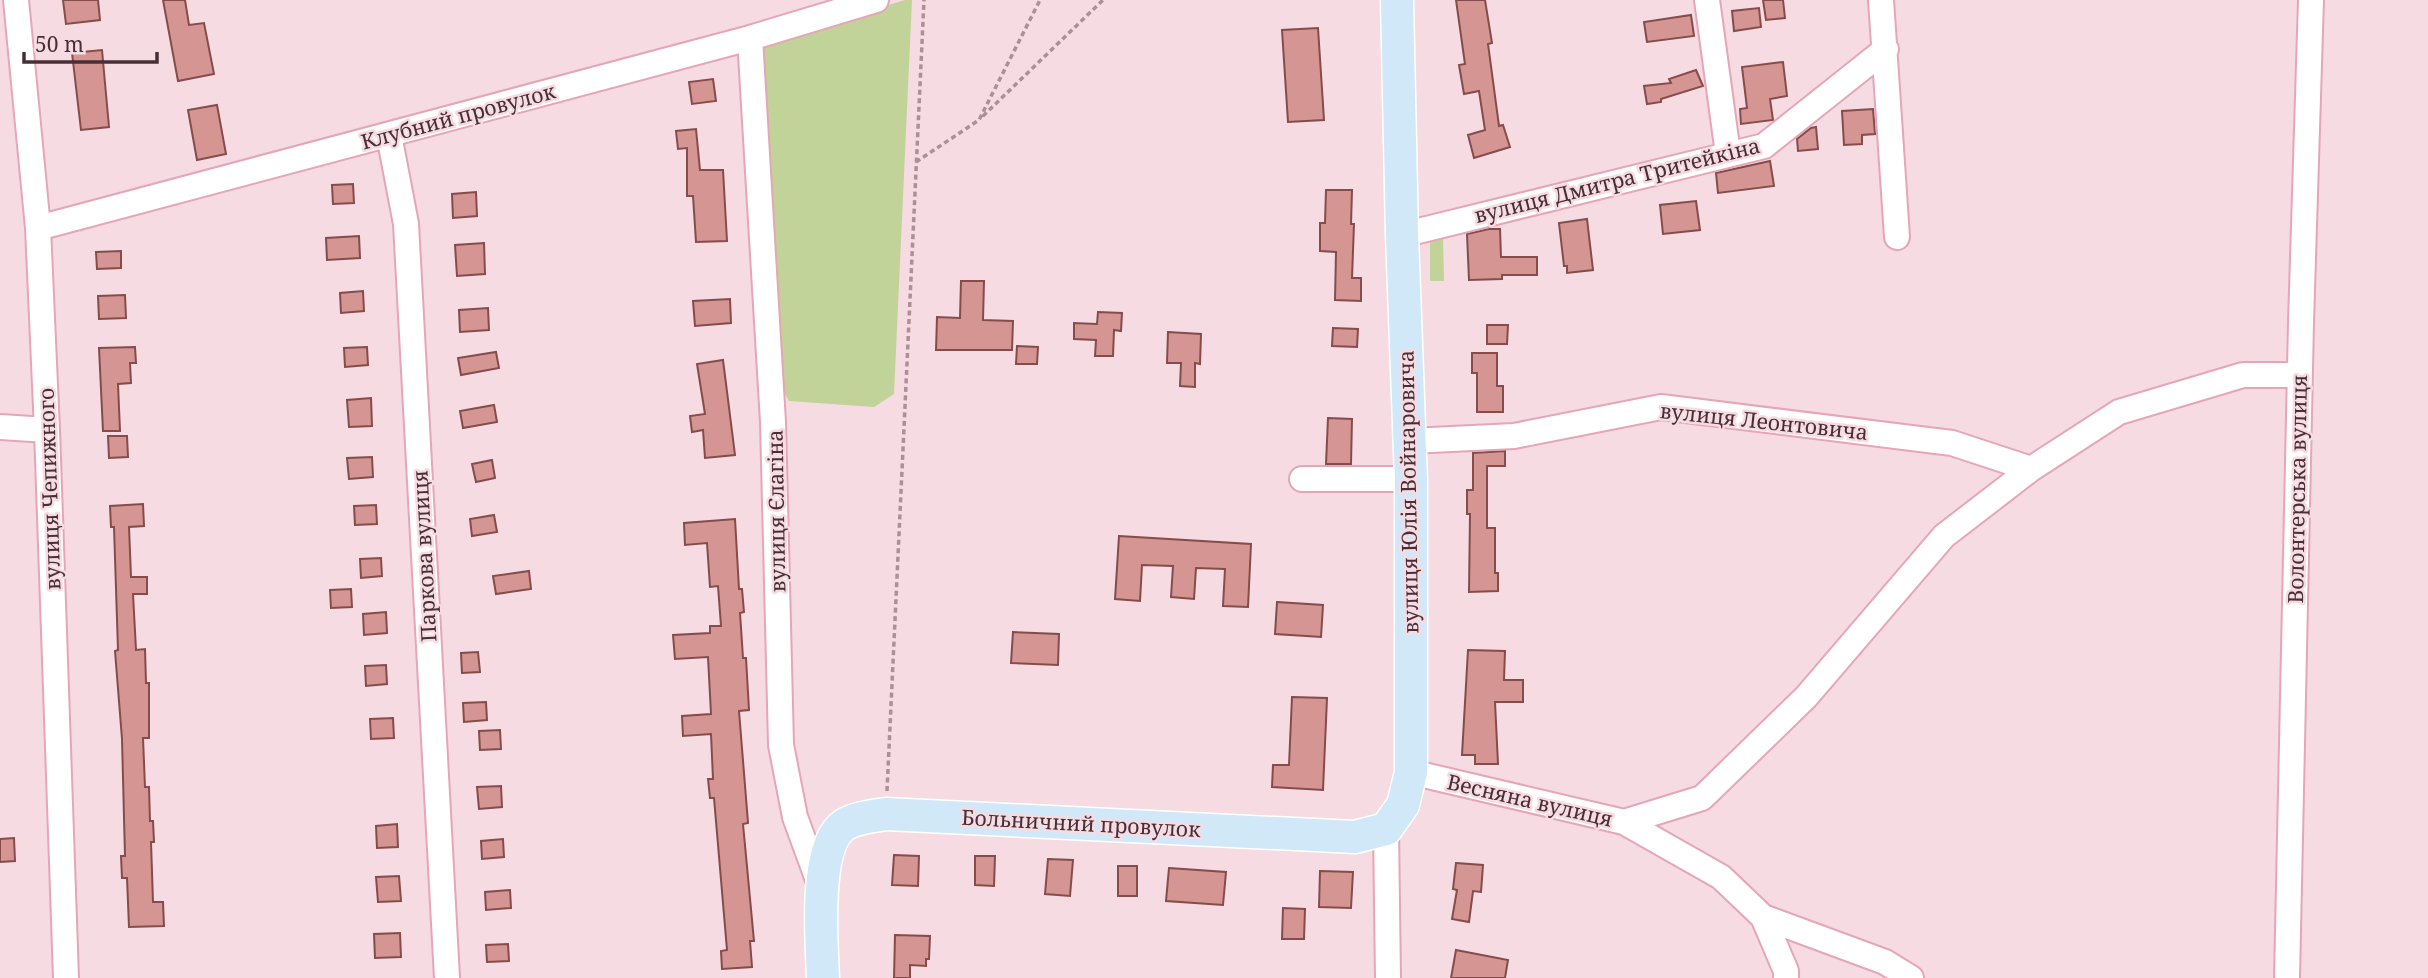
<svg xmlns="http://www.w3.org/2000/svg" width="2428" height="978" font-family="'Noto Serif',serif">
<style>
.green{fill:#c2d399}
.building{fill:#d59593;stroke:#854c4b;stroke-width:2}
.lines{fill:none;stroke-linecap:round;stroke-linejoin:round}
.minor-casing{stroke:#e5a6b7;stroke-width:28}
.major-casing{stroke:#fff;stroke-width:35}
.path{stroke:#aa9097;stroke-width:3.5;stroke-dasharray:5 3.5;stroke-linecap:butt}
.minor{stroke:#fff;stroke-width:24}
.major{stroke:#d1e8f9;stroke-width:32}
.labels{text-anchor:middle;dominant-baseline:central;stroke-width:5;stroke-linejoin:round;paint-order:stroke}
.street-label{font-size:21px;fill:#482f36;stroke:#f6dbe2}
</style>
<rect width="100%" height="100%" fill="#f6dbe2"/>
<!-- green -->
<path class="green" d="M905,0H912L894,394L874,407L789,401L780,385L759,44Z
M1430,237H1443L1444,281H1430Z"/>
<!-- building -->
<path class="building" d="M63,0H98L100,20L66,24Z
M163,0H185L189,25L204,23L214,74L178,81Z
M1456,0H1485L1492,43L1488,44L1499,126L1503,125L1510,147L1474,158L1468,135L1485,130L1479,91L1464,94L1459,65L1465,64Z
M1763,0H1783L1785,18L1766,20Z
M1759,8L1761,27L1734,31L1732,11Z
M1691,15L1694,36L1647,42L1644,22Z
M1318,28L1324,120L1288,122L1282,30Z
M102,50L109,127L81,130L72,53Z
M1783,62L1787,96L1770,99L1773,120L1741,124L1740,109L1747,108L1742,67Z
M1696,70L1703,86L1661,99V102L1647,104L1644,86L1671,83L1669,79Z
M713,79L716,101L692,104L689,82Z
M217,105L226,154L197,160L188,110Z
M1873,109L1875,134L1862,135V144L1844,145L1842,111Z
M1816,127L1818,149L1798,151L1797,139L1811,128Z
M696,129L700,170H723L727,241L696,242L693,196H687V148L678,149L676,131Z
M1770,161L1774,186L1718,193L1716,173Z
M353,184L354,203L333,204L332,185Z
M1326,190H1352L1351,224H1354L1352,278H1361V301L1335,300L1336,252L1320,251V223H1325Z
M476,192L477,216L453,218L452,194Z
M1696,201L1700,230L1663,234L1660,205Z
M1587,219L1593,270L1567,273V266H1564L1559,223Z
M1489,229H1500L1501,257H1537V275H1502V279L1469,280L1467,234Z
M359,236L360,258L327,260L326,238Z
M484,243L485,274L457,276L455,245Z
M121,251V268L97,269L96,252Z
M961,281H984L983,320L1013,321L1012,350H936L937,317L960,318Z
M363,291L364,311L341,313L340,293Z
M125,295L126,318L99,319L98,296Z
M730,299L731,323L695,326L693,301Z
M488,308L489,330L460,332L459,310Z
M1098,312L1122,313L1121,331L1114,330L1113,356H1095L1096,340L1074,339V323L1097,324Z
M1487,325H1508L1507,344H1487Z
M1333,328L1358,329L1357,347L1332,346Z
M1168,332L1201,334L1200,364L1195,363V387L1180,386L1181,363H1167Z
M1017,346L1038,347L1037,364H1016Z
M135,347L136,363H130L131,383L118,384L120,431H103L99,348Z
M367,347L368,365L345,367L344,348Z
M496,352L499,368L461,375L458,358Z
M1472,353H1497V386H1503V412H1477V373H1472Z
M723,360L735,455L705,458L703,430L692,432L690,416L705,414L697,364Z
M371,398L372,426L349,427L347,400Z
M494,405L497,422L463,428L460,411Z
M1328,418L1352,419L1351,464H1326Z
M108,436H127L128,457L109,458Z
M1505,451V466H1487V528H1495V573H1498V591L1469,592L1470,514H1467V490H1473V453Z
M372,457L373,477L349,479L347,458Z
M492,460L495,478L476,482L472,464Z
M143,504L144,526L129,527L131,577H147V594H133L136,650L145,649L146,683H149V738H143L145,787H149L150,821H153L154,842H151L153,902H163L164,926L129,927L127,878H122L121,856H125L122,739L115,651L118,650L114,527H111L110,506Z
M376,505L377,524L355,525L354,506Z
M494,515L497,532L472,536L470,519Z
M735,519L739,589H742L744,612L740,613L743,658H746L749,710L739,711L748,823L743,824L754,941H750L752,967L722,969L721,951L727,950L714,798H710L708,779H713L711,734L683,736L682,716L711,714L708,657L675,659L673,635L710,633V626H721L718,586L710,587L707,543L685,545L684,523Z
M1119,536L1251,544L1248,607L1223,606L1225,569L1196,568L1194,599L1171,597L1173,566L1142,565L1140,601L1115,599Z
M381,558L382,576L361,578L360,559Z
M529,571L531,589L496,594L493,576Z
M351,589L352,607L331,608L330,590Z
M1277,602L1323,605L1321,637L1275,634Z
M386,612L387,633L364,635L363,614Z
M1013,632L1059,634L1058,665L1011,663Z
M1468,650L1505,651L1504,680H1523V702H1495L1498,764H1475V755H1462Z
M478,652L480,672L462,673L461,653Z
M386,665L387,684L366,686L365,666Z
M1292,697L1327,698L1323,790L1272,787L1273,765H1289Z
M486,702L487,720L464,722L463,703Z
M393,718L394,738L371,739L370,719Z
M500,730L501,749L480,750L479,731Z
M501,786L502,807L479,809L477,787Z
M397,824L398,847L377,848L376,826Z
M14,838L15,861L0,862V839Z
M503,839L504,857L482,859L481,841Z
M894,855L919,856L918,886L892,885Z
M975,856H995L994,886L975,885Z
M1048,859L1073,860L1070,896L1045,894Z
M1456,863L1483,865L1481,892L1473,891L1469,922L1452,919L1457,890L1453,889Z
M1118,866H1137V896H1118Z
M1169,868L1226,872L1223,905L1166,901Z
M1320,871L1353,872L1351,908L1319,907Z
M399,876L401,901L378,902L376,877Z
M510,890L511,908L486,910L485,892Z
M1283,908L1305,909L1304,939H1282Z
M400,933L401,957L375,958L374,934Z
M895,935L930,936L929,959H926V966L910,965V978H894Z
M508,944L509,961L487,962L486,945Z
M1456,950L1508,960L1505,978H1451Z"/>
<g class="lines">
<defs>
<path id="minor" d="M16,0L38,228L47,430L66,978
M1707,0L1728,154
M1881,0L1897,237
M750,38L773,422L781,745L795,817L821,888
M389,135L406,224L447,978
M38,228L750,38L876,0
M1402,235L1764,146L1886,49
M0,427L47,430
M1410,441L1514,436L1661,407L1952,443L2031,469
M1302,479H1411
M1411,772L1624,822L1721,877L1763,917L1786,971V978
M1624,822L1702,798L1806,697L1944,536L2031,469L2119,412L2243,375H2299
M1386,829L1388,978
M1763,917L1885,962L1911,978
M2287,978L2301,322L2311,0"/>
<path id="major" d="M823,978C822,944 813,846 844,825C855,818 873,816 886,814L1355,837L1386,829L1403,805L1411,772V479L1402,235L1397,0"/>
</defs>
<!-- minor casing -->
<use href="#minor" class="minor-casing"/>
<!-- major casing -->
<use href="#major" class="major-casing"/>
<!-- path -->
<path class="path" d="M983,116L1103,0
M916,162L979,120L1040,0
M887,791L924,0"/>
<!-- minor -->
<use href="#minor" class="minor"/>
<!-- major -->
<use href="#major" class="major"/>
</g>
<g class="labels">
<!-- street labels -->
<g class="street-label">
<text transform="translate(458 116) rotate(-15)">Клубний провулок</text>
<text transform="translate(1617 180) rotate(-14)">вулиця Дмитра Тритейкіна</text>
<text transform="translate(1764 421) rotate(6)">вулиця Леонтовича</text>
<text transform="translate(49 489) rotate(-92)">вулиця Чепижного</text>
<text transform="translate(2297 489) rotate(-89)">Волонтерська вулиця</text>
<text transform="translate(1408 492) rotate(-91)">вулиця Юлія Войнаровича</text>
<text transform="translate(776 511) rotate(-91)">вулиця Єлагіна</text>
<text transform="translate(424 556) rotate(-93)">Паркова вулиця</text>
<text transform="translate(1530 800) rotate(13)">Весняна вулиця</text>
<text transform="translate(1081 823) rotate(3)">Больничний провулок</text>
</g>
</g>
<!-- scale -->
<path d="M24 52v10h133v-10" fill="none" stroke="#482f36" stroke-width="3.5"/>
<text x="35" y="52" font-size="21" fill="#482f36" stroke="#f6dbe2" stroke-width="5" paint-order="stroke">50 m</text>
</svg>
